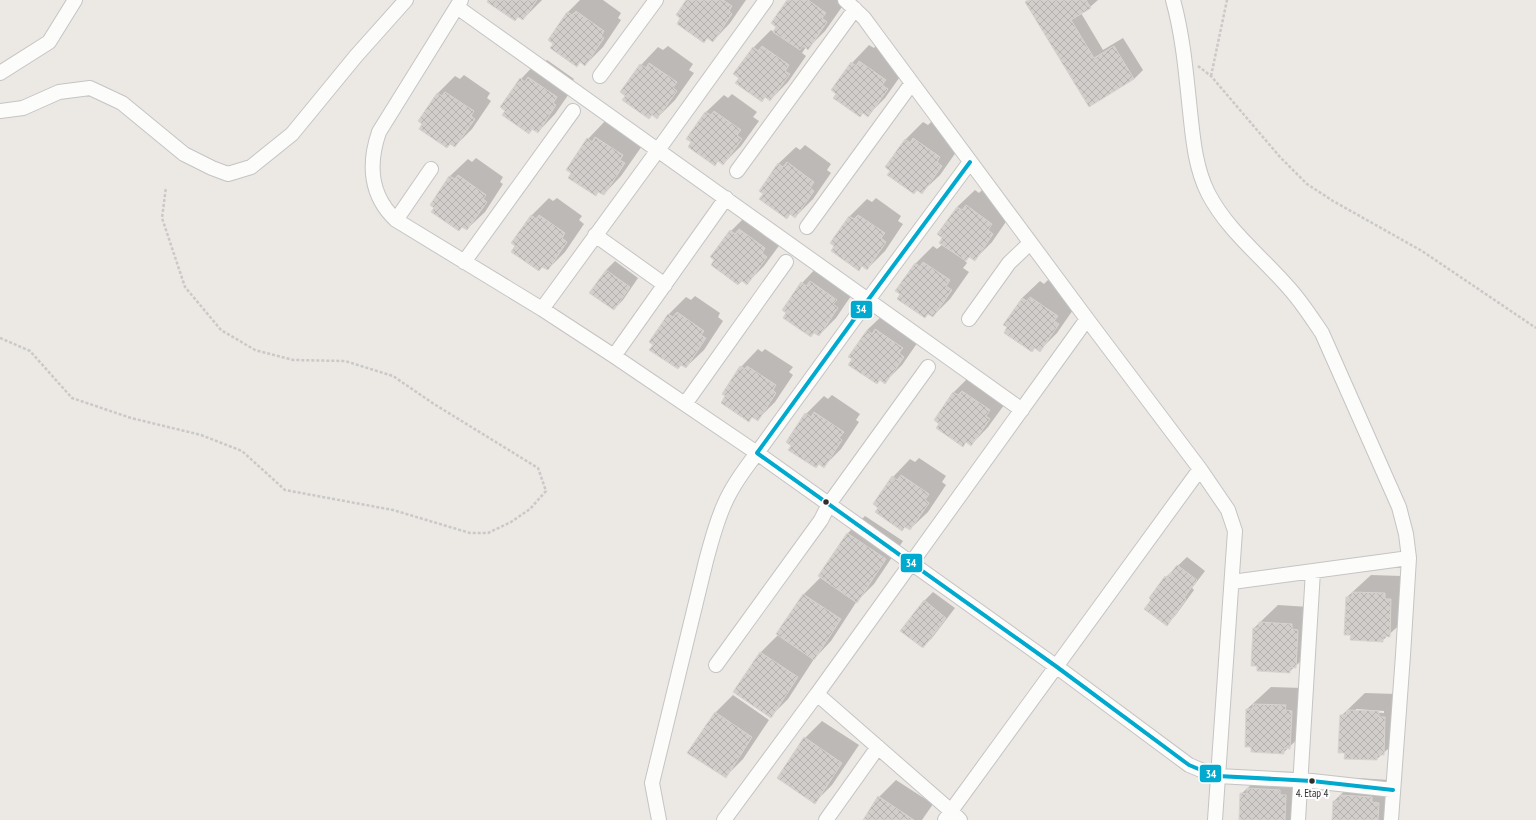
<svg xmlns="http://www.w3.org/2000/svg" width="1536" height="820" font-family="'PT Sans Narrow',sans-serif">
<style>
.shadow{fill:#0003;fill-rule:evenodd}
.building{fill:url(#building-cross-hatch);stroke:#d7d4d0}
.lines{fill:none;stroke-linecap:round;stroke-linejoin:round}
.minor-casing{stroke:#c5c4c5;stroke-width:16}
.path{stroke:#c9c9c8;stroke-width:2.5;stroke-dasharray:3 2;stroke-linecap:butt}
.minor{stroke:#fcfcfb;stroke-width:14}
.bus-1-casing{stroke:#fff;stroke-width:7}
.bus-1{stroke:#00a9ce;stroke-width:4}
.bus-dot{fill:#2e2e2e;stroke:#fff;stroke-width:1.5}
.labels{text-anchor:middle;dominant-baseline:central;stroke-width:4;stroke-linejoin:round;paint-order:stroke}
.bus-label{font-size:11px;fill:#2e2e2e;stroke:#fff}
.line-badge{stroke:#fff;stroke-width:1.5}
.badge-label{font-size:11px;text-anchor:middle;font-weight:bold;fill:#fff}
</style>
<defs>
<pattern id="building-cross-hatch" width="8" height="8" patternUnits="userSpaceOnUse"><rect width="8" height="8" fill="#d1cecb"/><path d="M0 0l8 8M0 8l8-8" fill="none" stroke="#b4b1af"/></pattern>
</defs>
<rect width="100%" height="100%" fill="#ece8e4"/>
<!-- shadow -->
<path class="shadow" d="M489,0H542L523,19Z
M580,0H603L621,13L618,18L621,20L603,47L585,65L549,39L568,12Z
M687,0H746L730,23L713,41L708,38L704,41Z
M788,0H839L844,4L825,31L808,48L806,47L802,53L806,56L788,82L770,100L766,97L762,100L734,74L754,47L771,30L774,32L777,27Z
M1028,0H1098L1090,7L1081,13L1103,50L1123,38L1143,70L1134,79L1089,106Z
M877,44L904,71L885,98L868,115L832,90L852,63L869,45L874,48Z
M668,46L693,64L689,70L694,73L675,100L657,118L653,114L649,118L641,65L658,47L663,50Z
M547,60L574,79L569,85L573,88L555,114L538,132L533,129L529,132L521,79L538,61L542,64Z
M464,75L490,93L487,98L491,101L472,129L455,146L419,120L438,93L455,76L460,79Z
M732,94L757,112L753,117L759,121L741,146L723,164L719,161L715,164L688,138L706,112L724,95L728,98Z
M605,121L642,146L621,176L604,194L599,191L595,195L588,139Z
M923,122L928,125L931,122L957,139L959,148L940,175L922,192L886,167L906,139Z
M805,145L831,164L827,170L831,173L813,199L795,217L790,214L787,217L764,193L778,164L796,147L800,150Z
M476,158L503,177L500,182L503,184L485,212L467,229L431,204L450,176L468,159L472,162Z
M984,188L1010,216L992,242L974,260L970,256L965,261L967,263L963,268L969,272L950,299L933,316L915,264L933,246L937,249L943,244L944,238L939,234L957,207L975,190L979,193Z
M549,198L553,201L557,198L582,216L579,220L584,224L565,252L548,269L543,266L539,270L531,216Z
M876,198L901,216L898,221L903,224L885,251L867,269L863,265L859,269L832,243L850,216L867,199L872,202Z
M748,214L784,239L764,266L747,283L731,231Z
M615,261L638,278L623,300L614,309L591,292L606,270Z
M819,265L855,290L836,318L819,335L802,283Z
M1048,280L1075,298V307L1057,333L1040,350L1022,298L1040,281L1044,284Z
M695,296L720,313L718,317L723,321L704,350L686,367L650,342L669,314L686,297L691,300Z
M885,313L920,339L902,365L885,382L867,330Z
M758,349L762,352L765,349L793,367L789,372L793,375L775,402L758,419L753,416L749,420L741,367Z
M971,375L1007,401L988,427L971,445L966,442L963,445L935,420L954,392Z
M832,395L860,414L856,420L859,422L841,449L824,466L787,442L806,414L824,396L828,399Z
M919,458L946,476L942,482L946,485L928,512L910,529L893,477L910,459L915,462Z
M865,516L903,541L874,584L857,601L831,641L814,659L788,699L771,716L734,692L761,652L778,635V634L804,594L821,577L819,576L848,533Z
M1187,557L1205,571L1192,588L1194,590L1175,616L1166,624V577Z
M1371,575L1402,576L1407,618L1382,641L1347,597Z
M933,592L955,608L932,638L923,647L924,601Z
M1278,605L1309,607L1314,649L1289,672L1252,665L1254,628Z
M1271,687L1303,688L1307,730L1283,753L1252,746L1247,709Z
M1365,693L1396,694L1401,737L1377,759L1346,752L1341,716ZM1356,709L1384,711V713L1356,711Z
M733,695L769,720L743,759L725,777L715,713Z
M822,721L859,745L832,785L815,802L805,738Z
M1266,771L1297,772V820H1240L1241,794Z
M1358,778L1389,780L1394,820H1333L1334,801Z
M896,780L933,804L922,820H864L879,797Z"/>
<!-- building -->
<path class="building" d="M488,0H537L523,20L518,17L515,21L487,2Z
M686,0H723L732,6L729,11L732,14L713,42L707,38L704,43L677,24L680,18L676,15Z
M787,0H808L826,13L822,18L827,22L808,50L803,46L800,50L773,32L776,27L771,23Z
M1028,0H1086L1091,8L1071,20L1094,58L1114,46L1134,79L1089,107L1025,2Z
M576,11L604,31L601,36L604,38L585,66L580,62L577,67L550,48L553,44L548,40L567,12L572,15Z
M762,46L789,65L785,71L790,74L770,101L765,97L762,102L735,83L739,78L733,74L753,47L758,51Z
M859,61L886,80L882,85L888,89L868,117L863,113L860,117L833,98L836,94L831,90L851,62L856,66Z
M649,63L677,82L673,88L677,91L657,119L652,115L649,119L622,100L625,96L620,92L640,64L646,68Z
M528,77L557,97L553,103L556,105L538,133L532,129L529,134L502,115L505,111L500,107L520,78L525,82Z
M445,92L474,111L471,116L475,119L455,147L450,144L447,148L419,129L422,124L418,121L437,93L442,96Z
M714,111L741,130L737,135L742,139L723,165L718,161L715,166L688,147L691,142L686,139L705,112L711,115Z
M595,137L623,155L620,160L625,163L604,195L598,192L596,196L568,178L571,173L566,170L587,138L592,142Z
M913,138L940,157L937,162L942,166L922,194L917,190L914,194L887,175L890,171L885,167L905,139L910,143Z
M787,162L814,182L810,188L814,191L795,218L790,214L787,219L759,199L763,194L759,191L778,163L783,167Z
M458,175L486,195L483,199L487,202L467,230L462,227L459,231L431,212L434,208L430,205L449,176L455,179Z
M966,205L992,224L988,230L993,234L975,261L969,257L966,261L939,243L942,238L937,234L957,207L962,210Z
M531,215L536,219L539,215L565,233L562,238L567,242L548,270L542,267L539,271L511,252L515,246L511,243Z
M858,215L885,233L881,238L886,242L867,270L862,266L859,271L831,251L834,246L830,243L849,216L854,219Z
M739,229L765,248L762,253L767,257L747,285L742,281L738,285L711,265L714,260L710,257L730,230L735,234Z
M923,262L950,280L946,286L952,290L933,317L928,314L925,318L897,299L900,294L895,291L915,263L920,267Z
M606,270L630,287L614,310L589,293Z
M810,281L837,300L833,304L838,308L819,336L814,333L811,337L783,318L786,313L782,310L801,282L806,286Z
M1030,297L1058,316L1054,321L1059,324L1040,352L1035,348L1032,352L1004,333L1007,327L1003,325L1022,298L1027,301Z
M677,312L704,331L701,335L706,338L686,368L681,365L678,369L649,350L653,345L649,342L668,314L673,317Z
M875,329L903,348L899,353L904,357L885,384L880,380L877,384L848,365L852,359L848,357L867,330L872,334Z
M740,366L745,369L747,366L776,385L773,390L776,393L758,421L752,417L749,422L721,403L725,396L722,394Z
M962,391L990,410L986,416L990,419L971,446L966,442L963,447L936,428L939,424L934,420L953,392L958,395Z
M814,412L844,432L839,438L842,440L824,468L819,464L816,468L788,450L791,446L786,442L805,413L811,417Z
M901,475L929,494L925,500L929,503L910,530L905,527L902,531L875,512L878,508L873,504L892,476L897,480Z
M847,533L886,559L857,603L818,576Z
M1177,565L1197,580L1184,598L1186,599L1167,626L1144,609L1151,600L1149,598L1165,576L1167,578Z
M1352,592L1385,593V599H1391L1390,637L1383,636V642L1350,640L1351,635H1344L1346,597H1352Z
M803,594L841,619L814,660L776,634Z
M924,600L946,618L923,648L900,631Z
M1259,622L1292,624V629L1298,630L1296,668L1290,667V673L1257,671V666H1251L1253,628H1259Z
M760,652L798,677L771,718L733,692Z
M1253,704L1286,705L1285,710L1292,711L1290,749L1284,748V754L1251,752V747H1245L1246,709H1253Z
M1347,710L1379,711V717H1385L1384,755H1377V760L1344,759L1345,753H1338L1340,715H1346Z
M715,712L752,737L726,778L687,753Z
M804,737L842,763L815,804L777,778Z
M1247,788L1280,790V795H1286L1285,820H1239L1240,793L1247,794Z
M1340,795L1372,797V802L1379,803L1378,820H1332L1333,801H1340Z
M878,796L914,820H863Z"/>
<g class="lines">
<defs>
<path id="minor" d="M461,0L379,132C368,164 370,196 396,220L542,309L614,356L757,453C745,469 732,486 724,505C716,523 711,542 706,561L652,783L659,820
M1173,0C1183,36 1186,73 1190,111C1193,138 1195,167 1208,193C1227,230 1261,256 1288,287C1301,301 1311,317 1322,333L1399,507L1406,534L1409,558L1403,655L1391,820
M457,7L1022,410
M0,73L49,42L75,0
M600,76L656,0
M0,111L23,108L59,92L90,88L122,103L184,154L212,168L228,174L251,167L292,134L356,56L406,0
M970,162L868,300L757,453L1057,667L1189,765L1208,773L1218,776L1312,781L1393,790
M737,171L855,9
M396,220L431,169
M807,227L912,83
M595,235L665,285
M464,262L573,111
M542,309L658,150L766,0
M969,319L1009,263L1030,243
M614,356L726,198
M685,404L786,262
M1200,469L1228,510L1235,531L1215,820
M1232,582L1409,558
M716,665L821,520L829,504L928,367
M817,694L1087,319L872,29L864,18L845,0
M724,820L817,694L951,811L1200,469L1087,319
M826,820L878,747
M945,820L951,811L960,820
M1298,820L1313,571"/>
</defs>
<!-- minor casing -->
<use href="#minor" class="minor-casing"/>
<!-- path -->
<path class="path" d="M1198,66L1211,76L1280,157L1307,184L1333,201L1422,251L1536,328
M1211,76L1227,0
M0,338L30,351L72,398L131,418L201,435L242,451L285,490L393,510L470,533H488L511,522L530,509L546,491L538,468L434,404L393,376L345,361L293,360L255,350L221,330L185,287L162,218L166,187"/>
<!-- minor -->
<use href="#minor" class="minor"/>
<defs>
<path id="bus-1" d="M970,162L868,300L757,453L1057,667L1189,765L1208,773L1218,776L1312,781L1393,790"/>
</defs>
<!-- bus-1 casing -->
<use href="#bus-1" class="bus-1-casing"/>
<!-- bus-1 -->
<use href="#bus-1" class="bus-1"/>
</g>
<!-- markers -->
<g class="bus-dot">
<circle cx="826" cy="502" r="3.5"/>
<circle cx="1312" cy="781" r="3.5"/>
</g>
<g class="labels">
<!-- bus labels -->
<g class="bus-label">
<text x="1312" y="793">4. Etap 4</text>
</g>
</g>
<g class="line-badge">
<rect x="850" y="300" width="23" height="19" rx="4" fill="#00a9ce"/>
<rect x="900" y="553" width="23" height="20" rx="4" fill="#00a9ce"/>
<rect x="1199" y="764" width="23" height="19" rx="4" fill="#00a9ce"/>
</g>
<g class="badge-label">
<text x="861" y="313">34</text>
<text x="911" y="567">34</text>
<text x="1211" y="778">34</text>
</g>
</svg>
